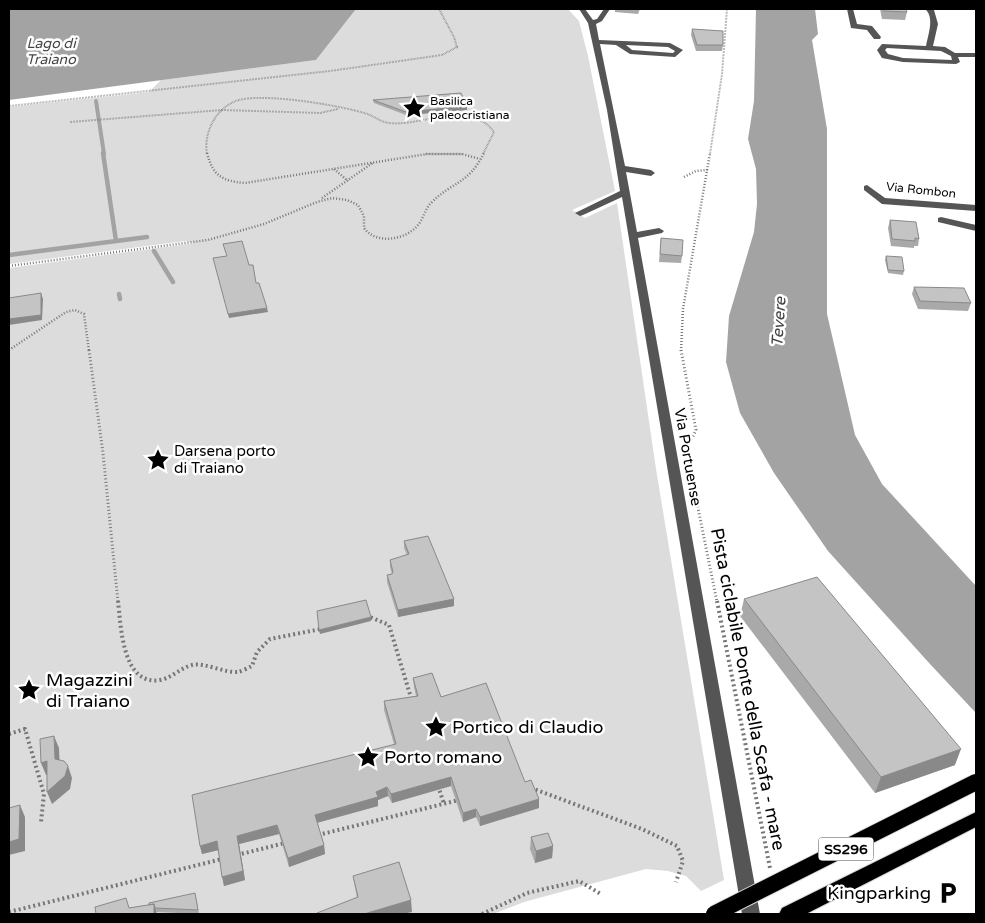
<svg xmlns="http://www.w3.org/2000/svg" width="985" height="923" font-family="'Varela Round',sans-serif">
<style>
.green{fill:#dcdcdc}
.water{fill:#a3a3a3}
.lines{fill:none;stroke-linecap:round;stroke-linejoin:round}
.stream-far1{stroke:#a3a3a3;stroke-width:4}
.stream{stroke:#a3a3a3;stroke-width:4.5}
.major-casing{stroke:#dbdbdb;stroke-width:2}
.path-far3{stroke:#777;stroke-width:2;stroke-dasharray:0.5 1;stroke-linecap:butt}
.path-far2{stroke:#777;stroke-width:2.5;stroke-dasharray:1 2;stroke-linecap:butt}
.path-far1{stroke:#777;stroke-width:3;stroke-dasharray:1 2.5;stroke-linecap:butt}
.path{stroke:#777;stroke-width:4;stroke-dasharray:2 3;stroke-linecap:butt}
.minor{fill:#555;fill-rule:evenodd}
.major{fill:#000;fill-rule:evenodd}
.major-bridge-casing{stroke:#dbdbdb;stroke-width:18;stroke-linecap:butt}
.major-bridge{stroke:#000;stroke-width:16}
.wall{fill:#a9a9a9}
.shaded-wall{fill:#898989}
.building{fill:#c4c4c4;stroke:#898989}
.labels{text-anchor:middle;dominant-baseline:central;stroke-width:5;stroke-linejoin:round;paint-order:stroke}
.far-poi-label{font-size:12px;fill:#000;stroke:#fff;text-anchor:start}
.far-street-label{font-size:12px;fill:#000;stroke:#fff}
.far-water-label{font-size:14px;font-style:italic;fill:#444;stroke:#fff}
.shield{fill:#fff;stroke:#4c4c4c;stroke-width:1}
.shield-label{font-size:14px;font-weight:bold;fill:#000}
.poi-label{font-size:15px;fill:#000;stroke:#fff;text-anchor:start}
.street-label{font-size:15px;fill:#000;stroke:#fff}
.water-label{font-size:16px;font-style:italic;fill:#444;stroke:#fff}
.near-poi-label{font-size:18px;fill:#000;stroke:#fff;text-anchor:start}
.near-street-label{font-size:18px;fill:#000;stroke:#fff}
</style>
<rect width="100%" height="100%" fill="#fff"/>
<!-- green -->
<path class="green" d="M356,9H568L579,21L588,56L615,191L572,210L585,218L617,203L656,469L724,880L701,891L686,876L668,871L646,869L524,902L493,914H9V268L195,243L185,241L9,264V107L149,92L161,80L316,60Z"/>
<!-- water -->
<path class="water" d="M9,9H356L316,60L9,100Z
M756,9H815L818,34L812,40L827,129V314L855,435L882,484L976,586V713L930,664L828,551L774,473L740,413L726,362L729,316L754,232L757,204L756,169L748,139L754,101Z"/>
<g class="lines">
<!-- stream-far1 -->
<path class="stream-far1" d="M96,101L104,154"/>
<!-- stream -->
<path class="stream" d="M103,153L116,241
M154,251L173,282
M9,255L147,237
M119,294L120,299"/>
<defs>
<path id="major" d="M976,812V827L806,914H779L782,908Z"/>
</defs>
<!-- major casing -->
<use href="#major" class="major-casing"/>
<!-- path-far3 -->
<path class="path-far3" d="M9,106L330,71L442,55L457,47L454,37L439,9
M70,122L222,110L320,113L338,109
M207,154C203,132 217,106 239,100C265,93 338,105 364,113C373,115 380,122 389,123C423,127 469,98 494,132L483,154
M425,154H463
M710,154L722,74L727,9"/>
<!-- path-far2 -->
<path class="path-far2" d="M207,153C213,176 222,181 245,183L427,154H462L480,159
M334,169L348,181
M684,177L696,171L708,170
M322,198L374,162
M9,266L208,240L264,224L317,202L332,198L347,200L358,205L364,216V228C376,245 406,240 418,225C424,218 425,208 432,202C453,181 468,185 484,153
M9,350L66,312L75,310L84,314L89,351
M681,351L683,309L710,153"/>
<!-- path-far1 -->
<path class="path-far1" d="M89,350L103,453L118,602
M681,350L696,430L686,451
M697,503L717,602"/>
<!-- path -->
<path class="path" d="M118,601C121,626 122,686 160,680C172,678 180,668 192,665C204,662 224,673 238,672C242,671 248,668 252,666L257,652L270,639L321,629
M717,601L770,868
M366,618L370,617L389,625L412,701
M9,734L25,729L44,794L41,822
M438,786L444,804
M531,788L642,829L677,846L683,861L676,882
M318,835L459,800
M237,855L285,843
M9,912L222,859
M482,914L527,893L579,881L601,894"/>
<!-- minor -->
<path class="minor" d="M579,9H585L593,20L597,19L604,9H610L602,21L596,24L599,40L670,43L683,50L675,57L630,54L616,45L600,44L625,166L651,170L655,173L651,176L626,172L637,232L659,228L664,231L662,233L638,238L760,914H742L622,197L583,215L580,216L575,213L620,191L607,110L588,23ZM626,45L668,47L675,51L673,53L632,50Z
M847,9H853L857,24L872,26L881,37L880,39H874L867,30L851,28Z
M925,9L934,10L938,24L933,46L945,47L955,53H976V57H958L960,62L956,64L903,62L882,58L877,50L882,44L926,46C928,35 935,17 925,9ZM887,48L941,51L951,56L952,60L903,58L888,54L885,50Z
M867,185L885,198L976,205V211L882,204L864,190V186Z
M941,217L976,225V231L938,222V218Z"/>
<!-- major -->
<use href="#major" class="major"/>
<defs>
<path id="major-bridge" d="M714,914L976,782"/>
</defs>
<!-- major-bridge casing -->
<use href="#major-bridge" class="major-bridge-casing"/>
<!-- major-bridge -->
<use href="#major-bridge" class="major-bridge"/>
</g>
<!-- wall -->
<path class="wall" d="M615,9H640L638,14L615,12Z
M880,9H906L907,12L905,20L882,19Z
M692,29L723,45L722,51H696L691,35Z
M373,100L467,110L406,115L374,103Z
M890,220L919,239L918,246H914V248L891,246L888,228Z
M661,238L682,256L681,263L659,262Z
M886,256L904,271L903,275L888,273L885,260Z
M914,287L971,303L968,311L918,309L912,294Z
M404,541L454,599V606L398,617L387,582V575L392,574L390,567V560L407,555L404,548Z
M744,599L955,765L875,793L740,616Z
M413,678L441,697L525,782L539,799V808L480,826L476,817L463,822L451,786L392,803L388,796L378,800V806L317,823L324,845L325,854L289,867L279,834L239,844L245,880L224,886L218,850L202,854L200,846L394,744L384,710V701L416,696L414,687Z
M531,837L553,846L552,858L535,863L530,849Z
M353,876L412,912L357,898Z
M196,897L199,914L156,912L130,908Z"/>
<!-- shaded-wall -->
<path class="shaded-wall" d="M467,106V110L406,115V112Z
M41,293L43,299L42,320L9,325V319Z
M267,308L268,312L229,318L228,314Z
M454,599V606L398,617V610Z
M371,617V621L320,634L319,630Z
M9,736L10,740V763H9Z
M54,736L59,748L60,772L55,759Z
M961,749L955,765L875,793L881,777Z
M47,761L52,774L46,775L41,763Z
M68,766L72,778L70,789L52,804L47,792Z
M451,777V786L392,803L391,794Z
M387,787L388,796L378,800V806L316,823L315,815Z
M539,799V808L480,826V817Z
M20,805L25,817V851L9,855V842Z
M476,809V817L463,822V813Z
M277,825L279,834L239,844L245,880L224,886L222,877L237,836Z
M217,841L219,850L202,854L200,846Z
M324,845L325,854L289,867L288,858Z
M553,846L552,858L535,863L536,851Z
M411,900L412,912L403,914H364Z
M154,904L157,914H154Z"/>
<!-- building -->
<path class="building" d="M883,9H906L907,12L884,11Z
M692,29L723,31V45H697Z
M461,93L467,106L406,112L373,100Z
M890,220L916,222L919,239L915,238V241L892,239Z
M661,238L683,240L682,256L660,254Z
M242,241L249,265H253L256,283H259L267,308L228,314L213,258L227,256L223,244Z
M886,256L902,257L904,271L888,270Z
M914,287L964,288L971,303L920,301Z
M41,293V315L9,319V298Z
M428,536L454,599L398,610L387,575L392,574L393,572L390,560L409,554L404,541Z
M817,577L961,749L881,777L744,599Z
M366,600L371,617L319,630L317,611Z
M432,673L441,697L486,683L525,782L531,780L539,799L480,817L476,809L463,813L451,777L391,794L387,787L376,792L378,797L315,815L324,845L288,858L277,825L237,836L243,871L222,877L217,841L200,846L192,795L396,744L384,701L418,696L413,678Z
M54,736L55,759L64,761L68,766L65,776L47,792V761L41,763L40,739Z
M20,805L19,839L9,842V808Z
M548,833L553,846L536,851L531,837Z
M399,862L411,900L364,914H318L317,913L358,897L353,876Z
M195,893L198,910L155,908L154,904L149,905V903Z
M126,898L129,908L154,904V914H96L95,907Z"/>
<!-- icons -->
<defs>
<symbol id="sight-bare" viewBox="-9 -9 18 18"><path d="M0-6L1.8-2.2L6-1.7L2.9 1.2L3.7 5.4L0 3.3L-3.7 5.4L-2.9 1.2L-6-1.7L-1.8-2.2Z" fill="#000" stroke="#fff" stroke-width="2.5" paint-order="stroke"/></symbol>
<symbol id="parking-bare" viewBox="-9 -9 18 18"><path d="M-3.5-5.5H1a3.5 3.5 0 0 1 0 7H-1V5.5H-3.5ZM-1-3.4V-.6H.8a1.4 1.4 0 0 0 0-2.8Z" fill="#000" stroke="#fff" stroke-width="2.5" paint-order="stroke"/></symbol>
</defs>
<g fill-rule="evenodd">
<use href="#sight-bare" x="398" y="92" width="32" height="32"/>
<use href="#sight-bare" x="142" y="444" width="32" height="32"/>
<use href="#sight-bare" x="13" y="674" width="32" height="32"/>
<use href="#sight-bare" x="420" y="711" width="32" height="32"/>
<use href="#sight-bare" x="352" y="741" width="32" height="32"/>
<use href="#parking-bare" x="932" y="877" width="32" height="32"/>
</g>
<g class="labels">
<!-- far-poi labels -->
<g class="far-poi-label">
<text x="430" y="101">Basilica<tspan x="430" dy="14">paleocristiana</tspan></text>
</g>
<!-- far-street labels -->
<g class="far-street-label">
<text transform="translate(921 190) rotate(6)">Via Rombon</text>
</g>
<!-- far-water labels -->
<g class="far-water-label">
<text x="51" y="43">Lago di<tspan x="51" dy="16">Traiano</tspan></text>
</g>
<!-- shield labels -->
<rect class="shield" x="818.5" y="837.5" width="55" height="23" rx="4"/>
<g class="shield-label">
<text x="846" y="849">SS296</text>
</g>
<!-- poi labels -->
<g class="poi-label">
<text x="174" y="451">Darsena porto<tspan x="174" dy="17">di Traiano</tspan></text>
</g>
<!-- street labels -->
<g class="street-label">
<text transform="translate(688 457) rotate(80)">Via Portuense</text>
</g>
<!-- water labels -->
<g class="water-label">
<text transform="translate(779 322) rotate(-86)">Tevere</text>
</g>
<!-- near-poi labels -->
<g class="near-poi-label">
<text x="46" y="680">Magazzini<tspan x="46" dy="21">di Traiano</tspan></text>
<text x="452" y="727">Portico di Claudio</text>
<text x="384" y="757">Porto romano</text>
<text x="931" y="893" text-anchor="end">Kingparking</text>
</g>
<!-- near-street labels -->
<g class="near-street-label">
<text transform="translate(748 689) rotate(79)">Pista ciclabile Ponte della Scafa - mare</text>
</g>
</g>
<!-- border -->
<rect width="985" height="923" fill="none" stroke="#000000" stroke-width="20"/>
</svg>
